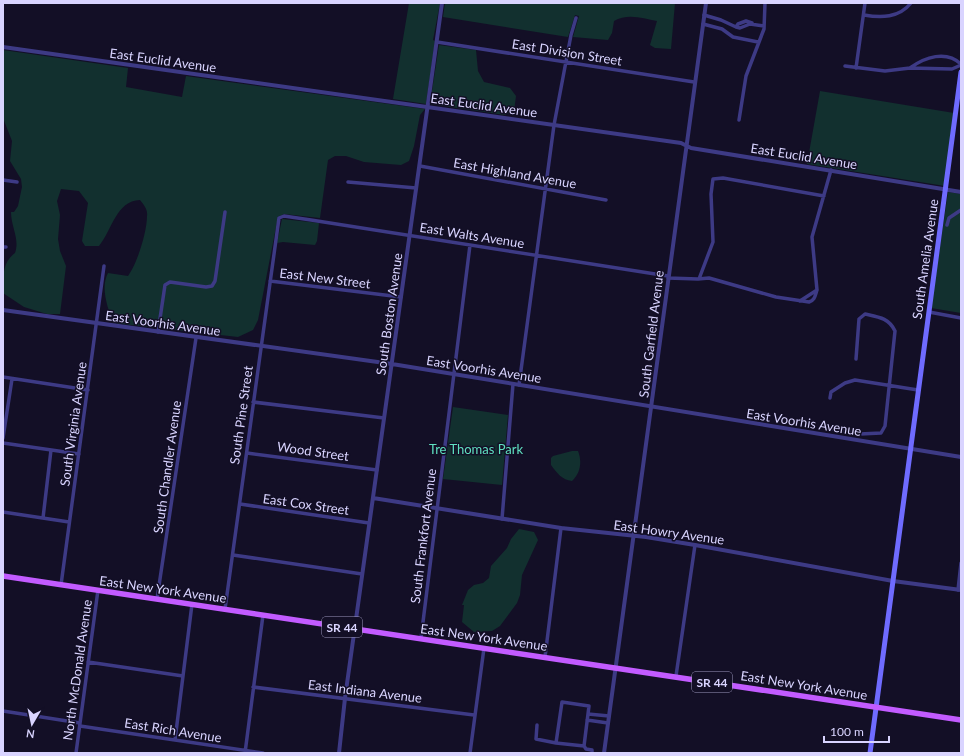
<svg xmlns="http://www.w3.org/2000/svg" width="964" height="756" font-family="Lato,sans-serif">
<style>
.green{fill:#12302f}
.lines{fill:none;stroke-linecap:round;stroke-linejoin:round}
.minor{stroke:#3d3a85;stroke-width:3.5}
.tertiary{stroke:#3d3a85;stroke-width:4}
.secondary{stroke:#6f6bff;stroke-width:5}
.primary{stroke:#c25bff;stroke-width:5.5}
.labels{text-anchor:middle;dominant-baseline:central;stroke-width:3;stroke-linejoin:round;paint-order:stroke}
.shield{fill:#130f26;stroke:#9e99be;stroke-width:1}
.shield-label{font-size:12px;font-weight:bold;fill:#d9d4ff}
.street-label{font-size:13px;fill:#d9d4ff;stroke:#130f26}
.park-label{font-size:13px;fill:#5fe0c0;stroke:#130f26}
</style>
<rect width="100%" height="100%" fill="#130f26"/>
<!-- green -->
<path class="green" d="M409,3H440L433,40L435,41L426,104L393,99Z
M445,3H675L671,49L655,48L650,45L657,21C643,18 627,13 614,21L612,33L608,40L573,37L579,16L575,15L568,37L443,17Z
M439,45L476,50L478,71L484,82L510,88L516,96L514,111L505,115L430,104Z
M3,50L128,68L126,87L182,97L186,76L425,109L420,115L414,146L409,161L401,165L364,162L346,156H335L328,160L320,218L284,214L278,217L258,320L253,330L238,337L113,323C108,308 100,288 108,273L128,276C137,264 147,232 147,216C148,210 144,205 140,200C116,201 112,230 99,246H85L82,241L88,203L79,191L61,189L57,201L60,215L58,239L60,251L66,266L60,314H47L24,307L3,293C3,278 2,262 15,253C20,239 11,227 11,212H14L18,206L22,187L21,179L10,161L12,141L3,118Z
M820,91L954,113L945,186L807,164Z
M948,192L961,194V313L931,308Z
M282,219L319,223L317,241L315,245L283,242L277,243Z
M453,407L508,415L502,485L443,479Z
M572,451H578C582,461 581,473 572,481C562,480 557,473 551,465V458L553,456Z
M519,529L534,532L538,540L522,575L520,595L517,603L500,626L492,631L474,632L462,622L464,605H462L468,590L474,585L483,583L489,578L491,566L507,548L511,539Z"/>
<g class="lines">
<!-- minor -->
<path class="minor" d="M704,15L721,20L736,27L740,28L750,24L764,26
M864,15C881,18 899,18 911,3
M703,24L722,29L733,37L758,42
M736,27L738,24L746,21L752,23
M437,42L694,82
M961,64C946,50 925,57 910,68L952,69L961,65
M845,66L885,71L910,68
M856,68L865,3
M739,120L746,76L764,29L765,3
M420,166L606,200
M3,180L17,182
M348,182L416,188
M947,225L949,218L961,210
M3,247H6
M668,278L698,279L709,278L776,297L809,302C815,300 815,296 817,290L812,237L831,170
M699,279L713,242L711,194L713,179L723,178L824,196
M270,281L401,297
M800,301L817,290
M929,312L961,318
M158,332L165,285L170,282L206,287L212,286L215,281L225,212
M3,377L88,390
M519,385L554,125L571,35L576,18
M830,398L831,392L845,383L855,380L918,390
M253,402L384,418
M826,428L860,434L881,433L885,426L895,331C889,318 879,317 865,314L859,319L856,359
M3,438L12,379
M3,443L79,454
M247,453L377,470
M240,504L369,523
M3,512L69,522
M43,518L51,450
M502,519L513,384
M233,555L362,574
M61,585L104,266
M958,590L961,563
M157,599L196,338
M225,609L279,218L284,216L311,220L668,276
M421,638L470,245
M545,657L561,528
M88,662L183,676
M676,676L695,545
M253,687L474,715
M3,711L80,723
M588,714L609,716
M587,720L608,723
M537,725L536,739L556,743
M80,726L263,753
M175,740L192,604
M584,746L589,706L562,702L556,743L584,746L586,749L592,750V753
M76,753L98,590
M245,753L263,615
M470,753L484,648"/>
<!-- tertiary -->
<path class="tertiary" d="M3,47L681,143L691,148L961,192
M3,310L392,364L961,457
M373,498L561,528L646,537L695,545L893,581L961,590
M339,753L345,698L442,3
M604,753L706,3"/>
<!-- secondary -->
<path class="secondary" d="M870,753L961,72"/>
<!-- primary -->
<path class="primary" d="M3,576L961,720"/>
</g>
<g class="labels">
<!-- shield labels -->
<g class="shield">
<rect x="322" y="617" width="40" height="20" rx="3"/>
<rect x="692" y="672" width="40" height="20" rx="3"/>
</g>
<g class="shield-label">
<text x="342" y="627">SR 44</text>
<text x="712" y="682">SR 44</text>
</g>
<!-- street labels -->
<g class="street-label">
<text transform="translate(567 52) rotate(9)">East Division Street</text>
<text transform="translate(163 60) rotate(8)">East Euclid Avenue</text>
<text transform="translate(484 105) rotate(8)">East Euclid Avenue</text>
<text transform="translate(804 156) rotate(9)">East Euclid Avenue</text>
<text transform="translate(515 173) rotate(10)">East Highland Avenue</text>
<text transform="translate(472 235) rotate(9)">East Walts Avenue</text>
<text transform="translate(925 259) rotate(-82)">South Amelia Avenue</text>
<text transform="translate(325 278) rotate(7)">East New Street</text>
<text transform="translate(389 314) rotate(-82)">South Boston Avenue</text>
<text transform="translate(163 323) rotate(8)">East Voorhis Avenue</text>
<text transform="translate(651 334) rotate(-83)">South Garfield Avenue</text>
<text transform="translate(484 369) rotate(9)">East Voorhis Avenue</text>
<text transform="translate(241 415) rotate(-82)">South Pine Street</text>
<text transform="translate(804 422) rotate(9)">East Voorhis Avenue</text>
<text transform="translate(73 424) rotate(-82)">South Virginia Avenue</text>
<text transform="translate(313 451) rotate(8)">Wood Street</text>
<text transform="translate(167 467) rotate(-82)">South Chandler Avenue</text>
<text transform="translate(306 504) rotate(8)">East Cox Street</text>
<text transform="translate(669 532) rotate(8)">East Howry Avenue</text>
<text transform="translate(423 536) rotate(-83)">South Frankfort Avenue</text>
<text transform="translate(163 589) rotate(8)">East New York Avenue</text>
<text transform="translate(484 637) rotate(8)">East New York Avenue</text>
<text transform="translate(77 670) rotate(-82)">North McDonald Avenue</text>
<text transform="translate(804 685) rotate(9)">East New York Avenue</text>
<text transform="translate(365 691) rotate(7)">East Indiana Avenue</text>
<text transform="translate(173 730) rotate(9)">East Rich Avenue</text>
</g>
<!-- park labels -->
<g class="park-label">
<text x="476" y="449">Tre Thomas Park</text>
</g>
</g>
<!-- border -->
<rect width="964" height="756" fill="none" stroke="#d9d4ff" stroke-width="8"/>
<!-- north arrow -->
<g transform="translate(32 724) rotate(189)" stroke="#130f26" stroke-width="3" paint-order="stroke">
<path d="M0-3L7 15L0 10L-7 15Z" fill="#d9d4ff"/>
<text y="-6" font-size="11" font-weight="bold" text-anchor="middle" fill="#d9d4ff">N</text>
</g>
<!-- scale -->
<path d="M824 736v6h65v-6" fill="none" stroke="#d9d4ff" stroke-width="2"/>
<text x="830" y="736" font-size="12" fill="#d9d4ff" stroke="#130f26" stroke-width="3" paint-order="stroke">100 m</text>
</svg>
